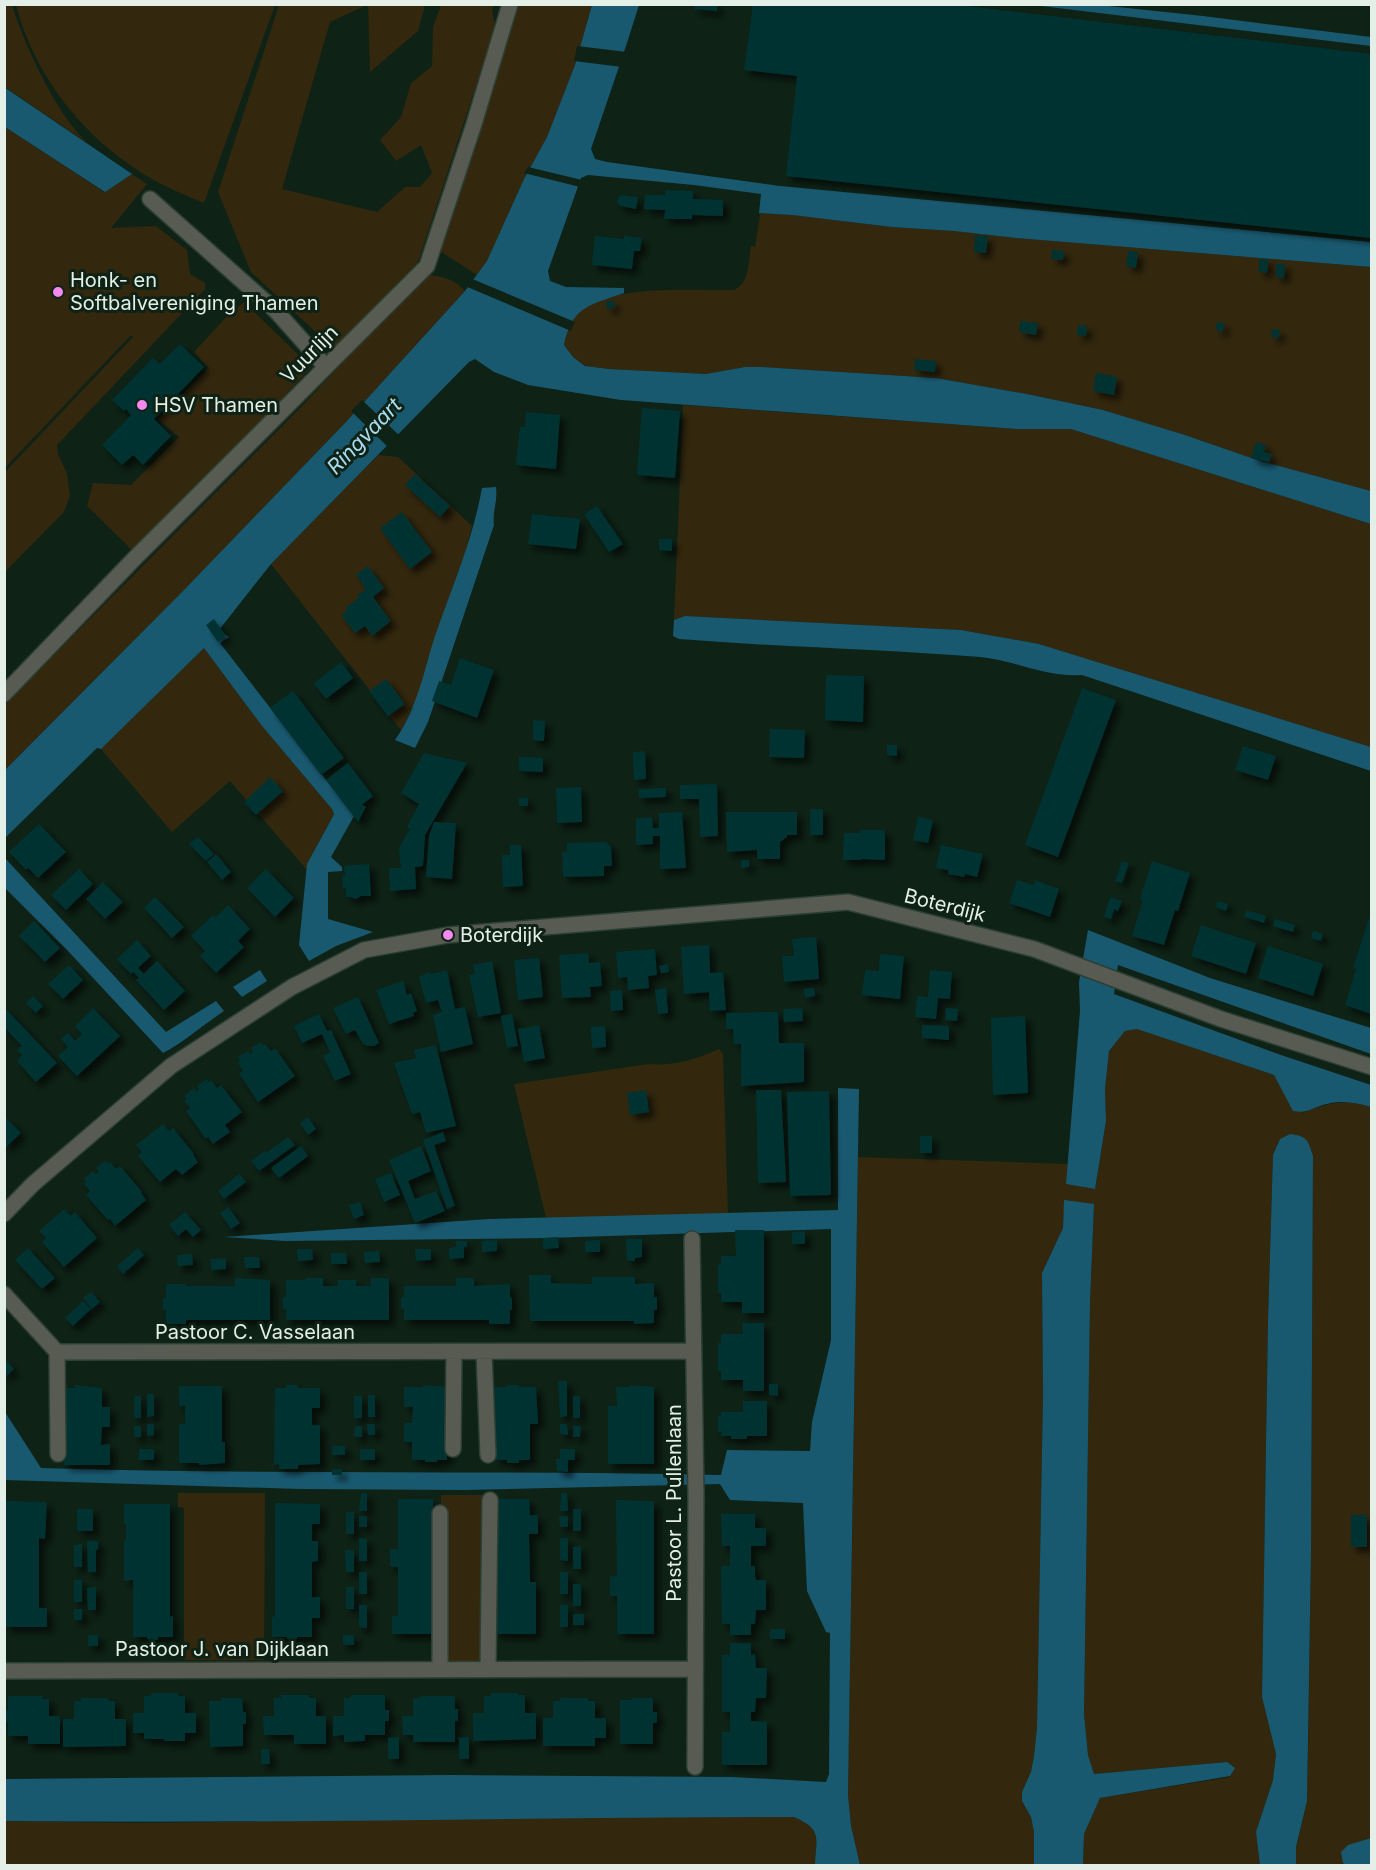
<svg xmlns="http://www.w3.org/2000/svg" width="1376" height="1870" font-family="Inter,sans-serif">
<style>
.green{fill:#33280e}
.water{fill:#195970}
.pier{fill:#0e2216}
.building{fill:#033332;filter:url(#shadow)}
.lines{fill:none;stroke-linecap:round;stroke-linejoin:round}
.minor-casing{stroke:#2c3f33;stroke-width:18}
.minor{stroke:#585b52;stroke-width:15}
.poi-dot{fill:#f589ef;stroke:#0e2216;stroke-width:2}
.labels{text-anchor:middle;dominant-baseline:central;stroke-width:6;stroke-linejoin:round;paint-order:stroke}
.poi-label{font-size:20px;fill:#e3efe7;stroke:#0e2216;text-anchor:start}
.street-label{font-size:20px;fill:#e3efe7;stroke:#0e2216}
.water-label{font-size:21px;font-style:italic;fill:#a9dcf1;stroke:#0e2216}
</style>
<defs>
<filter id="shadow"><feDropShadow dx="5.5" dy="5.5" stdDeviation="3" flood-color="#0009"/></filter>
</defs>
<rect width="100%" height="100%" fill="#0e2216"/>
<!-- green -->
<path class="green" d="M4,5H12C24,44 58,118 89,144L5,87Z
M16,5H275L204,203C187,196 170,189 154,180C87,143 35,78 16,5Z
M279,5H367L330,22L282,189L377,212L405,187H420L432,173L421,145L396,161L380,140L401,117L411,83L432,66L433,27L441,5H494L492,9L495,28L418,262L334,349L251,272L218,192Z
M368,5H425L418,31L370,72Z
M517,5H592L575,65L547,137L524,179L487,261L477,275L440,251Z
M5,127L104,192L132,174L147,184L111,228L156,226L187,250L190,274L205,283V289L57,445L58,454L67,474L70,496L64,512L5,572V472L133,337L131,335L5,468Z
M759,213L792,215L892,227L954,231L1016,238L1371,267V491L1257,460L1185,435L1103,410L1027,394L936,378L762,367H745L706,374L609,369L586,366L573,357L564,345C566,335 569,322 576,315C606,283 693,291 734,290C750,283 748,262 751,246L755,247L760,215Z
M428,275C442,276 455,279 465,291L345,423L183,591L5,770V704L303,405L424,276Z
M244,302L311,367L253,430L132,550L87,506L93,483L131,485L179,437L158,419L209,368L194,352L229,314Z
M683,405L1017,429H1071L1371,524V747L1039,644L961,630L685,616L674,620Z
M378,455L398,457L472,526L464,556L436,635L415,704L401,730L271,564Z
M204,648L262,726L332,809L334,814L307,864V870L230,781L172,832L101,749Z
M1137,1029L1274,1075L1303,1113C1330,1102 1343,1099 1371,1107L1372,1838L1365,1839L1343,1863L1346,1865H1296V1848L1307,1801L1311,1552L1313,1156L1280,1139L1273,1155L1268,1320L1262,1697L1276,1754L1273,1780L1256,1832L1260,1865H1083L1084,1834L1100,1798L1230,1777L1227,1762L1094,1774L1088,1755L1084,1714L1090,1303L1094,1205L1063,1213V1228L1042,1273L1043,1394L1037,1728L1034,1756L1031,1772L1022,1792V1801L1031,1817L1034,1832V1865H860L851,1827L848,1795L858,1157L1068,1164L1066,1184L1095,1189L1106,1121L1105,1089L1109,1051L1125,1031Z
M719,1049L723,1054L728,1214L546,1218L514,1084L648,1064C677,1066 693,1060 719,1049Z
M178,1493H265L264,1660H184V1508L178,1507Z
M441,1495H486L485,1662H446L447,1509H441Z
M588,1817H794C823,1830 816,1837 815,1866H5V1821L136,1823Z"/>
<!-- water -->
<path class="water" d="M592,5H639L626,46L591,149L595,159L607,162L780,186L1371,242V267L1016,238L954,231L892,227L792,215L759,213L761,194L694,185L588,175L581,178L548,271L550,281L566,287L624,288V293C590,305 572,306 564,345L573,357L585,366L609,369L706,374L745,367H762L936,378L1027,394L1103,410L1185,435L1257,460L1371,491V524L1071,429H1017L621,400L528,385L494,372L475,359L469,362L271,564L219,630L229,637L220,643L354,816L331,857L342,867V871L328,872V919L373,932L336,946L309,961L299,945L307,864L332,818L334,814L332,809L262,726L204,648L101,749L97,748L5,838V770L183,591L345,423L465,291L487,261L524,179L547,137L575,65Z
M1099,5L1203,16L1371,37V46L1033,5Z
M4,87L132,174L105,192L5,127Z
M496,487C498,501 492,512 494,525L428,722L415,748L395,740C418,708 424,669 436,633C453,585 473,538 482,488Z
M685,616L961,630L1039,644L1371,747V771L1082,675C1048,678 1014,660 980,657C879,649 779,647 679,639L673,636L674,620Z
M4,857L166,1032L216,1001L224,1011C203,1025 184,1042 163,1053L68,951L5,888Z
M1088,930L1210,978L1371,1028V1054L1118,965L1114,994L1281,1055L1371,1085V1107C1357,1103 1342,1100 1327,1104C1312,1107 1310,1114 1293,1111L1274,1075L1137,1029L1125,1031L1109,1051L1105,1089L1106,1121L1095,1189L1066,1184L1080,1011L1079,982Z
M260,970L267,981L242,997L233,987Z
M838,1088L859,1089L848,1795L851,1826L860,1865H815C816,1837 823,1830 794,1817C531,1817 268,1824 5,1821V1779L450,1775L733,1777L826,1782L829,1774L830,1633L826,1632L807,1591L803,1503L730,1500L720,1484L465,1490L300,1489L5,1480L4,1415L5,1412L41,1468C268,1475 495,1470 721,1475L727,1450L810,1451L812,1422L831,1340V1229L547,1238L285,1241L224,1237L489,1219L838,1210Z
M1290,1134C1308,1136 1308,1141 1313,1156L1311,1552L1307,1801L1296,1847V1865L1260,1866L1256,1832L1273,1780L1276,1754L1262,1697L1268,1320L1273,1155L1280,1139Z
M1064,1200L1094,1204L1090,1303L1084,1714L1088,1755L1094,1774L1227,1762L1235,1768L1230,1776L1100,1798L1084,1834L1083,1865L1034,1866V1832L1031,1817L1022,1801V1792L1031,1772L1034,1756L1037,1728L1043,1394L1042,1273L1063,1228Z
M1371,1838V1865H1346L1343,1863L1341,1852L1348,1845Z"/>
<!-- pier -->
<path class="pier" d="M577,46L627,52L622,67L574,61Z
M528,167L582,180L580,187L524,173Z
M470,278L575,322L571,331L465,286Z
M362,400L400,436L389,448L351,411Z"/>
<!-- building -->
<path class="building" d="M695,4H717V11L694,9Z
M753,4H950L1371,54V238L786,176L797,76L744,70Z
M665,190L693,191V199L723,200V216L692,215V219H664L665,210L644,209L645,195H665Z
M622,195L638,197L636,209L620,206L617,203L618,197Z
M975,235L988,236L986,253L974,252Z
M595,236L624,239V236L642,238L640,251H634L632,269L592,265Z
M1052,250L1064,251L1063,260L1051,259Z
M1128,251L1138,252L1136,268L1126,266Z
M1259,259H1268L1267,273L1259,272Z
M1276,264H1285L1284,278L1276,277Z
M613,300L615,307L607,309L606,302Z
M1021,321L1038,323L1036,335L1019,332Z
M1217,322L1224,323L1223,332L1216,330Z
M1078,325L1087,326L1086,336L1077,335Z
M1272,329L1280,330L1279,338L1271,337Z
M180,344L204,367L154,419L171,436L143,465L133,455L122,465L102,445L131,415L126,409L124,411L112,400L153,358L160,364Z
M915,359L936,361L935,372L914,370Z
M1096,373L1117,377L1114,395L1093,391Z
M642,408L680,411L675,478L637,475Z
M526,412L560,415L556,469L516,465L520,427H525Z
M1256,442L1266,445L1264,452L1272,454L1269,462L1251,458Z
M415,474L450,506L440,517L405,485Z
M597,506L623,544L609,552L584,514Z
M402,512L432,552L410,569L380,528Z
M532,514L580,519L576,549L528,544Z
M659,539H672V551L659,550Z
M368,566L384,588L373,597L391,621L372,636L365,626L355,633L341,615L347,611L345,608L359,598L357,595L366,589L356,575Z
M214,619L226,636L218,642L206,625Z
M460,658L494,670L477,718L432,701L439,681L451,685Z
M341,662L353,678L326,699L314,683Z
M826,675L864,676L863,722L825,720Z
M386,679L405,704L388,716L369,691Z
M1082,688L1116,700L1058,857L1025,845Z
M293,691L344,758L321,775L270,708Z
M533,720L545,721L544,741L533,740Z
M770,729L805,730L804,758L769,757Z
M887,745H897V756L887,755Z
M1243,746L1276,756L1268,780L1235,770Z
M645,751L646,779L634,780L633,752Z
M424,753L467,763L425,835L423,866L415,867L416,889L390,891L389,868H401L399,848L410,829L407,828L409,823L419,804L401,793Z
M519,757L543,758V772L519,771Z
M348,763L373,796L362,805L366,807L358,822L326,780Z
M270,777L283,791L256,815L244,802Z
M717,784L718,836L700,837L699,799H680V785Z
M581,787L582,822L557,823L556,788Z
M666,788V797L639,798V789Z
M519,798H528V806H519Z
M810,809H823V835H810Z
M682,812L686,868L660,869V836H653V844L636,845V818L652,817L653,828H659V813Z
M726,812H797V835H787V837L780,842V859H757V850L727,852Z
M918,817L933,820L928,843L913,840Z
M434,822L456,823L452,879L426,877L429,836Z
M39,824L66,852L38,878L28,868L26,870L9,852Z
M860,830H885V860L862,859V860H843L844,833H860Z
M198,837L214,854L206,861L189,844Z
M606,842L611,847L612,866H604V876L563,877L562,852H567V843Z
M510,845H521L523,886L503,887L502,855H510Z
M941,845L983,854L977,877L965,874L964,877L948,874V870L936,868Z
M216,854L231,872L222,880L207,862Z
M741,860H749V867L741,868Z
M1122,861L1129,863L1122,883L1115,881Z
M1152,861L1190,873L1178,911L1175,910L1164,945L1132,936L1143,900L1140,899Z
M369,864L371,896H361L356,899L350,897H346V888H343L342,876H345L344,866Z
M79,869L93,884L66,910L51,895Z
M266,869L294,898L275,917L247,888Z
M1017,880L1034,885L1035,880L1059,889L1050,917L1009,903Z
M103,882L123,902L105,919L86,899Z
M155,897L184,927L172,938L144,908Z
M1110,897L1122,901L1118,911L1114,909L1111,919L1104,917Z
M1218,901L1228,904L1226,911L1216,907Z
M228,905L250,929L238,941L244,947L216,973L200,956L205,951L191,936L213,915L216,917Z
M1246,910L1266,916L1264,923L1244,917Z
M1371,912V1014L1345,1005L1356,969L1353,968Z
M1275,919L1295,925L1293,932L1273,926Z
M34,921L60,948L45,962L19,936Z
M1201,925L1256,943L1246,974L1191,956Z
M1313,931L1323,934L1321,941L1311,938Z
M816,937L819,979L784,982L782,956H794L792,939Z
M137,940L151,956L138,968L144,974L157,961L185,991L164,1010L136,980L139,978L133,972L131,974L117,959Z
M709,945L710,973L723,972L726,1010L710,1011L709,992L684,994L681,947Z
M1268,946L1323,964L1313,996L1258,978Z
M655,949L657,975L648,976L649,988L628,990L627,977L618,978L616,952Z
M588,953L589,963L600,962L602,986L590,987L591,997L562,998L559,955Z
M880,954L904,956L900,999L862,995L865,970L879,971Z
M539,958L543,997L518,1000L514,960Z
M492,961L501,1013L478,1017L469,975L475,974L473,965Z
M668,964L669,972L661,973L659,966Z
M69,965L83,980L63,999L48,984Z
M447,970L455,1009L465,1007L473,1044L441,1052L433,1015L442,1012L438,1000L426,1003L419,977L429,972L430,974Z
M930,970L952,972L950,999L938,998L936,1019L915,1017L917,996L928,997Z
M403,981L407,995L411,993L417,1011L413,1013L414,1016L389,1024L376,990Z
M666,988L668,1013L658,1014L655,990Z
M814,988L815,996L805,998L804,989Z
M622,990L623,1010L611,1011L610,991Z
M33,996L43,1006L36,1013L26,1003Z
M358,997L379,1043L374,1046H368L363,1044L355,1030L346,1034L333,1008Z
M4,1007L57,1063L36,1082L17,1061L22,1055L17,1050L22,1046L6,1029L4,1031Z
M93,1008L120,1036L77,1076L58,1056L68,1047L61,1039L68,1033L75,1041L82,1034L75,1026Z
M802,1008L803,1021L784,1022L783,1009Z
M946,1008L958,1009L957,1021L945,1020Z
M778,1012L779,1043H804V1082L741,1086V1044H734L733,1029H726V1013Z
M319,1014L327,1031L331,1030L351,1074L335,1081L323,1056L330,1052L322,1034L302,1043L294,1026Z
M512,1014L518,1046L507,1048L501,1016Z
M1025,1016L1028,1093L993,1095L991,1018Z
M539,1025L545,1058L524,1062L518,1029Z
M922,1025L949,1026V1040L922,1038Z
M605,1026L606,1047L592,1048L591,1027Z
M261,1042L263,1045L265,1044L271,1051L275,1048L295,1076L258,1102L239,1073L243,1071L238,1063L240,1061L238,1057L248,1051L250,1054L253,1052L251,1048Z
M436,1045L456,1126L426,1133L420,1112L412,1114L394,1063L416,1058L414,1050Z
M207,1079L209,1082L211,1080L217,1088L221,1085L242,1112L225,1125L230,1132L213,1144L208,1137L206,1139L186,1111L190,1108L184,1101L187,1099L184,1096L194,1088L196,1092L199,1089L197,1086Z
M646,1090L649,1112L630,1115L627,1093Z
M756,1090H781L786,1182L758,1183Z
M829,1091L831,1195L790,1196L787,1092Z
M308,1117L316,1129L308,1135L300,1123Z
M6,1118L21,1133L4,1149V1119Z
M163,1124L169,1131L173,1128L194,1154L193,1155L198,1162L182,1175L176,1169L160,1182L138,1156L142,1152L136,1145Z
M443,1132L446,1141L434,1145L455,1206L447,1209L423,1140Z
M920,1136H932V1153H920Z
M288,1137L295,1145L259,1171L251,1161L265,1151L266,1153Z
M301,1146L308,1156L279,1178L271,1168Z
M421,1146L431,1171L408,1181L415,1199L436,1191L445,1211L415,1223L389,1160Z
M105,1161L108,1164L110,1162L116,1169L120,1166L142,1192L141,1193L146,1200L115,1226L110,1219L108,1220L86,1195L90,1191L84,1184L86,1182L84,1179L93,1171L95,1174L99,1172L96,1168Z
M391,1173L400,1195L384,1202L375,1179Z
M239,1174L246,1182L224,1199L218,1191Z
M360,1202L364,1215L354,1219L349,1205Z
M228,1207L240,1223L231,1229L220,1213Z
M64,1209L71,1216L75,1212L97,1238L64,1267L42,1242L46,1238L39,1231Z
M185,1212L201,1230L193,1237L186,1229L178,1236L169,1225Z
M735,1230H764V1313H742V1302H721V1293H718V1265L721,1264V1256H736Z
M805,1231V1244H792V1232Z
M558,1237L559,1248L543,1249V1238Z
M626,1239H642V1257L635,1258V1261H627Z
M497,1240V1251L482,1252V1241Z
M600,1240V1252H585V1241Z
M456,1241H467V1247H464V1258L449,1259V1248L456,1247Z
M28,1248L55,1278L42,1289L15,1260Z
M138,1248L144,1255L123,1274L117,1266Z
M297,1249H312L313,1260L298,1261Z
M415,1249H431V1260L416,1261Z
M379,1251L380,1262L365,1263L364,1252Z
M331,1253H346L347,1264H331Z
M192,1254L193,1265L178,1266L177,1255Z
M244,1257H259L260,1268H245Z
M226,1258V1269L211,1270V1259Z
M529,1275H551V1283L592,1284V1277H635V1284L654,1283V1297H657V1310H654V1323L634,1324V1321H530Z
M235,1278L270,1280V1320H186V1324H166V1310H163V1298H166V1284H186V1286H235Z
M305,1278H323V1286H338V1280H356V1286H371V1278H389V1320H286V1309H283V1297H286V1280H305Z
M456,1278H474V1286L510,1284V1297L512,1298V1310H510V1324H489V1320H404V1309H401V1297H404V1286H456Z
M91,1292L100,1302L92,1309L83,1298Z
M83,1301L91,1309L73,1326L65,1318Z
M742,1323H764V1391H743V1380H721V1371H718V1343H721V1334H743Z
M4,1358L14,1369L4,1378Z
M558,1381H567V1416L560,1417Z
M769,1384H778V1396L769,1395Z
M75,1385L102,1388V1407H110V1427H102L101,1445L110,1444V1465H64V1408L62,1388H75Z
M286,1385H298V1388H320V1408H312V1425H320V1464L298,1465V1469H279V1464L274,1465L275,1388H286Z
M423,1385L447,1387V1460H437V1462H425V1460H412V1442H404V1423H412L413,1407H404V1387H423Z
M507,1385H519V1387H536L538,1424H530V1460H519V1463H507V1460H495V1387H507Z
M630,1385L654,1387V1464H608V1406H617L616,1387H630Z
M179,1386H222V1442H225V1463L199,1465V1463H179V1424H185V1406H179Z
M147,1394H154V1416L147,1417Z
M368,1395H375V1417H368Z
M134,1396H141V1418H134Z
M354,1396H362V1418H354Z
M573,1396H580V1418H573Z
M743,1401H767V1436H747V1439H731V1436H721L722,1432H718V1416H721V1412H743Z
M147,1424H154V1435L147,1436Z
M367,1424H375V1435H368Z
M560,1424H567L568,1435L560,1434Z
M134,1426H141V1437H134Z
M355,1426H362V1437H354Z
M573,1426H581L580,1437H573Z
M332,1446H345V1455H332Z
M139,1449H154V1460H139Z
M360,1449H375V1460H360Z
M560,1449H575V1460H568V1472L557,1471L556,1459H560Z
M332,1469H342V1475H332Z
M361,1493H367V1511H359Z
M561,1493H567L568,1511H560Z
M398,1499H433V1634H392V1616H398V1567H390V1549H398Z
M495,1499H529L530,1515H538V1534H529L530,1582H536V1634H495Z
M616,1500L654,1501V1634H617V1596H610V1576H617Z
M5,1501L47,1502L45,1539L39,1538V1608H47V1627H5Z
M275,1503L320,1504V1524H312V1541H318V1561L312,1562V1597H320V1618H312V1637H297V1639H287V1637H272V1617L275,1616Z
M124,1504H170V1617L173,1616V1637H158V1640L147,1639V1637H133V1580L124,1581V1541H126V1524H124Z
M77,1509H93V1531H77Z
M573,1509H581V1531H573Z
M346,1512H354V1534H346Z
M721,1514H755V1528H766V1546H751V1566H755V1577H756V1580H766V1610H756L755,1624H751V1635H730V1624H722L721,1566H730V1546H722Z
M1351,1515H1367V1547H1351Z
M359,1516H367V1527H359Z
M559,1516H568V1527H560Z
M359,1538L367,1539V1561H359Z
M560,1538H568V1561L560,1560Z
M87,1541H98V1550H96V1572H88Z
M82,1544V1567H74V1545Z
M581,1546V1569H573V1547Z
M345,1550H354V1572H346Z
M359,1572H367V1594H359Z
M560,1572H568V1594H560Z
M74,1580H82V1602H74Z
M573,1584H581V1606H573Z
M96,1587V1610H88L87,1588Z
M346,1587H354V1609H346Z
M359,1605H367V1628L359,1627Z
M560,1605H568V1627H560Z
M74,1609H82V1620H74Z
M573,1614H584V1625H573Z
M770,1629H785V1639H770Z
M88,1635H98V1646H88Z
M343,1635H354V1645H343Z
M730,1643H751V1655L755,1654L756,1668H767L766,1698H756L755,1712H751V1721L767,1722V1765H722V1732H730V1712H722V1655H730Z
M151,1693H178V1696H185V1713H196V1733H185V1741H164V1739H144V1733H133V1713H144V1696H150Z
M491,1693H518V1695H525V1713H536V1739L473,1741V1713H484V1696H491Z
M281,1695H309V1698H316V1716H326V1744H294V1735H264L263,1716H274V1698H281Z
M351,1695H385V1710H389V1721H385V1735H365V1741L344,1742V1735L333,1736V1716H344V1698H351Z
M8,1696H42V1699H49V1716H60V1744H28V1736H8V1722H4V1710H8Z
M420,1696H455V1709H458V1721H455V1742H413V1735H403L402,1716H413V1698H420Z
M81,1698H108L109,1701H115V1719H126V1746L63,1747V1719H74V1701H81Z
M221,1698H242L243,1712H246V1724H243V1746L210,1747L209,1701H221Z
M560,1698H588V1701H595V1718H606V1738H595V1746H543V1718H553V1701H560Z
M632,1698H653V1712H657V1723H653V1744H620V1700H632Z
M399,1737V1759H388V1738Z
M469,1737V1759H459V1739L457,1738Z
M261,1749H269L270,1764H261Z"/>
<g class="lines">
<defs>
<path id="minor" d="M150,199L276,311L326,367
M4,694L134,559L427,266L474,124L510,4
M4,1214L33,1184L171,1066L292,987L364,950L448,935L848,902L1034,949L1221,1019L1372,1067
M692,1239L696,1496L695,1767
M4,1294L57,1352L693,1351
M57,1352L58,1454
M484,1352L488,1455
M453,1449L454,1352
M440,1513V1669
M488,1669L490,1500
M4,1671L695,1669"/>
</defs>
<!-- minor casing -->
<use href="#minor" class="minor-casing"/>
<!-- minor -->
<use href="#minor" class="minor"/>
</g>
<!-- markers -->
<g class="poi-dot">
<circle cx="58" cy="292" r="6"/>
<circle cx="142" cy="405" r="6"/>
<circle cx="448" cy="935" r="6"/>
</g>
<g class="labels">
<!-- poi labels -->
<g class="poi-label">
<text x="70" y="280">Honk- en<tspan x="70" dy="23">Softbalvereniging Thamen</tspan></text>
<text x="154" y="405">HSV Thamen</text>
<text x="460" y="935">Boterdijk</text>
</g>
<!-- street labels -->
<g class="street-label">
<text transform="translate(309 354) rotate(-45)">Vuurlijn</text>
<text transform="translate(945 905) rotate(14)">Boterdijk</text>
<text x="255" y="1332">Pastoor C. Vasselaan</text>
<text transform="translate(674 1503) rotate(-90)">Pastoor L. Pullenlaan</text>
<text x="222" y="1649">Pastoor J. van Dijklaan</text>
</g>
<!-- water labels -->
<g class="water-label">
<text transform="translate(364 436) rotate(-46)">Ringvaart</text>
</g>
</g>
<!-- border -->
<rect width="1376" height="1870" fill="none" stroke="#e3efe7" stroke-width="12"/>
</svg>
